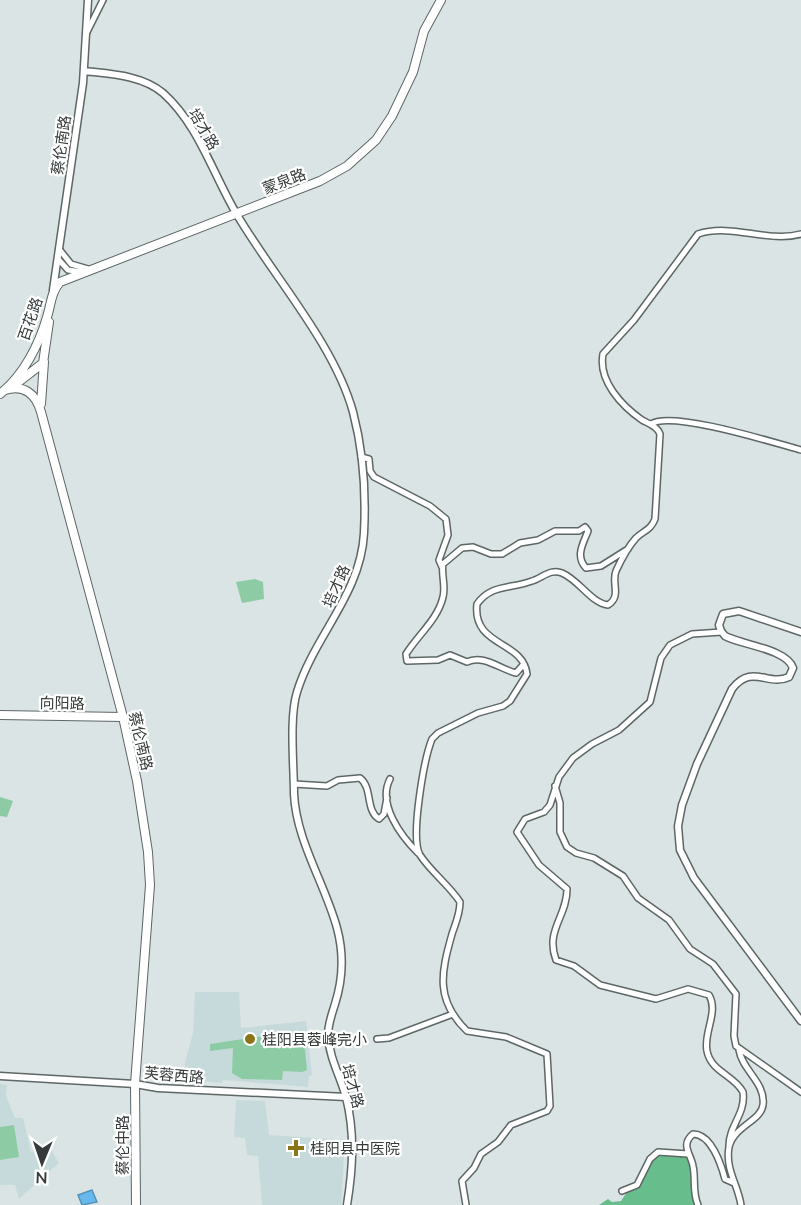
<svg xmlns="http://www.w3.org/2000/svg" width="801" height="1205" font-family="Mulish,'Noto Sans SC',sans-serif">
<style>
.built{fill:#c7dadb}
.green{fill:#8dcba5}
.forest{fill:#67bd8c}
.water{fill:#66b9ed;stroke:#5893b7;stroke-width:1.5}
.lines{fill:none;stroke-linecap:round;stroke-linejoin:round}
.minor-casing{stroke:#5e6666;stroke-width:8}
.tertiary-casing{stroke:#5e6666;stroke-width:9}
.secondary-casing{stroke:#5e6666;stroke-width:10}
.minor{stroke:#fff;stroke-width:5}
.tertiary{stroke:#fff;stroke-width:6}
.secondary{stroke:#fff;stroke-width:8}
.poi-dot{fill:#887518;stroke:#fff;stroke-width:2}
.labels{text-anchor:middle;dominant-baseline:central;stroke-width:4.5;stroke-linejoin:round;paint-order:stroke}
.street-label{font-size:15px;fill:#363a3a;stroke:#fff}
.poi-label{font-size:15px;fill:#363a3a;stroke:#fff;text-anchor:start}
</style>
<rect width="100%" height="100%" fill="#dae4e4"/>
<!-- built -->
<path class="built" d="M195,992H239L241,1028L306,1021L312,1075L309,1076L308,1087L223,1080L222,1083L184,1079L185,1062L193,1033Z
M0,1084L7,1085L6,1096L15,1118H23L31,1152L50,1148L59,1163L19,1199L15,1185H0Z
M236,1100L265,1101L269,1135L345,1140L341,1205H262L258,1156L247,1155L245,1138L234,1137Z"/>
<!-- green -->
<path class="green" d="M255,579L263,582L264,599L242,603L236,582Z
M0,797L13,801L7,817L0,816Z
M303,1030L307,1070L302,1072L283,1071L282,1080L242,1079L232,1073L233,1048L210,1051V1044Z
M14,1125L19,1157L0,1160V1127Z"/>
<!-- forest -->
<path class="forest" d="M659,1155L686,1157C694,1171 689,1189 696,1205H599L608,1199L612,1202L621,1201L627,1192L639,1187L652,1161Z"/>
<!-- water -->
<path class="water" d="M92,1190L97,1202L82,1205L78,1195Z"/>
<g class="lines">
<defs>
<path id="minor" d="M86,34L103,0
M59,249L71,264L88,269
M58,259L68,270L81,272
M651,424C671,410 775,443 801,450
M361,457L369,459L370,471L374,477L430,506L446,519L448,535L439,560L442,567
M722,632L692,634L670,645L661,658L650,702L619,730L592,744L573,758L559,777L550,805L544,812L525,819L517,832L539,865L567,889C567,917 545,930 556,960L574,966L600,985L656,999L688,989L709,995C719,1012 703,1033 707,1051C711,1072 734,1075 743,1092C746,1114 729,1125 729,1146
M524,664L516,673C500,669 483,654 467,662L450,655L438,660L407,661L406,654C418,635 438,619 443,597C446,586 441,574 443,564L462,548L473,547L491,554H502L520,543L538,540L555,531H579L585,527L588,531C583,544 575,556 586,568L601,566L628,549
M390,779C377,804 401,836 418,853
M294,784L327,786L338,780L360,778C373,788 365,810 379,819L384,814L387,798
M555,786L560,803V832L567,847L576,853L594,858L623,876L638,898L669,920L690,949L713,964L736,994L734,1036L736,1046L801,1092
M377,1039L389,1038L453,1014
M739,1050C742,1070 766,1083 763,1105C761,1121 734,1126 729,1147C725,1169 738,1185 741,1205
M622,1191L637,1185L650,1159L658,1152L688,1154
M466,1205L462,1181L474,1168L481,1154L498,1142L511,1125L547,1111L550,1106L547,1054L506,1037L467,1031C435,1000 441,973 452,934C456,922 460,914 460,902C449,885 431,872 420,855C410,838 424,759 432,739L438,733L478,713L503,706L510,701L527,674C523,640 472,647 477,604C491,584 511,589 532,581C542,578 551,568 562,573C579,580 591,603 608,605C622,596 611,583 616,571C621,560 628,547 636,538C643,531 651,530 655,519L660,434C657,426 649,424 642,420C622,406 598,381 603,354L634,320L698,234C732,223 767,243 801,234
M698,1205C692,1191 696,1180 693,1166C691,1154 680,1145 693,1134C711,1134 721,1164 725,1179L734,1183"/>
<path id="tertiary" d="M84,71C110,74 142,75 163,93C198,124 213,174 236,213C272,275 334,343 353,412C363,450 366,494 364,533C361,594 314,636 297,692C289,717 294,767 294,794C296,840 325,884 337,928C344,954 343,979 335,1004C332,1014 328,1024 328,1035C329,1057 340,1076 346,1097C355,1133 353,1168 347,1205
M53,290L83,83L88,0
M801,632L739,611L723,614L719,625L721,631L725,636C742,645 787,649 793,668L789,677C768,687 752,663 732,689L697,764L682,805L678,826L680,850L694,878L801,1021
M0,1076L135,1084L158,1088L346,1097"/>
<path id="secondary" d="M12,387L43,363L49,322
M5,390C24,384 36,394 41,412L123,717L137,781L148,852L150,885L135,1084L136,1205
M0,394C23,376 39,345 47,317C51,305 51,292 60,282L320,181L347,166L376,140L392,116L413,72L424,31L441,0
M41,404L44,362
M0,715L123,717"/>
</defs>
<!-- minor casing -->
<use href="#minor" class="minor-casing"/>
<!-- tertiary casing -->
<use href="#tertiary" class="tertiary-casing"/>
<!-- secondary casing -->
<use href="#secondary" class="secondary-casing"/>
<!-- minor -->
<use href="#minor" class="minor"/>
<!-- tertiary -->
<use href="#tertiary" class="tertiary"/>
<!-- secondary -->
<use href="#secondary" class="secondary"/>
</g>
<!-- markers -->
<g class="poi-dot">
<circle cx="250" cy="1039" r="6"/>
<path d="M293 1139h6v6h6v6h-6v6h-6v-6h-6v-6h6z"/>
</g>
<g class="labels">
<!-- street labels -->
<g class="street-label">
<text transform="translate(204 129) rotate(60)">培才路</text>
<text transform="translate(61 145) rotate(-82)">蔡伦南路</text>
<text transform="translate(284 181) rotate(-21)">蒙泉路</text>
<text transform="translate(30 319) rotate(-71)">百花路</text>
<text transform="translate(336 586) rotate(-66)">培才路</text>
<text transform="translate(62 703) rotate(1)">向阳路</text>
<text transform="translate(141 741) rotate(77)">蔡伦南路</text>
<text transform="translate(174 1075) rotate(5)">芙蓉西路</text>
<text transform="translate(353 1086) rotate(75)">培才路</text>
<text transform="translate(122 1145) rotate(-90)">蔡伦中路</text>
</g>
<!-- poi labels -->
<g class="poi-label">
<text x="262" y="1039">桂阳县蓉峰完小</text>
<text x="310" y="1148">桂阳县中医院</text>
</g>
</g>
<!-- north arrow -->
<g transform="translate(42 1163) rotate(182)" stroke="#ffffff" stroke-width="4.5" paint-order="stroke">
<path d="M0-4.5L10 22L0 15L-10 22Z" fill="#363a3a"/>
<text y="-9" font-size="16" font-weight="bold" text-anchor="middle" fill="#363a3a">N</text>
</g>
</svg>
